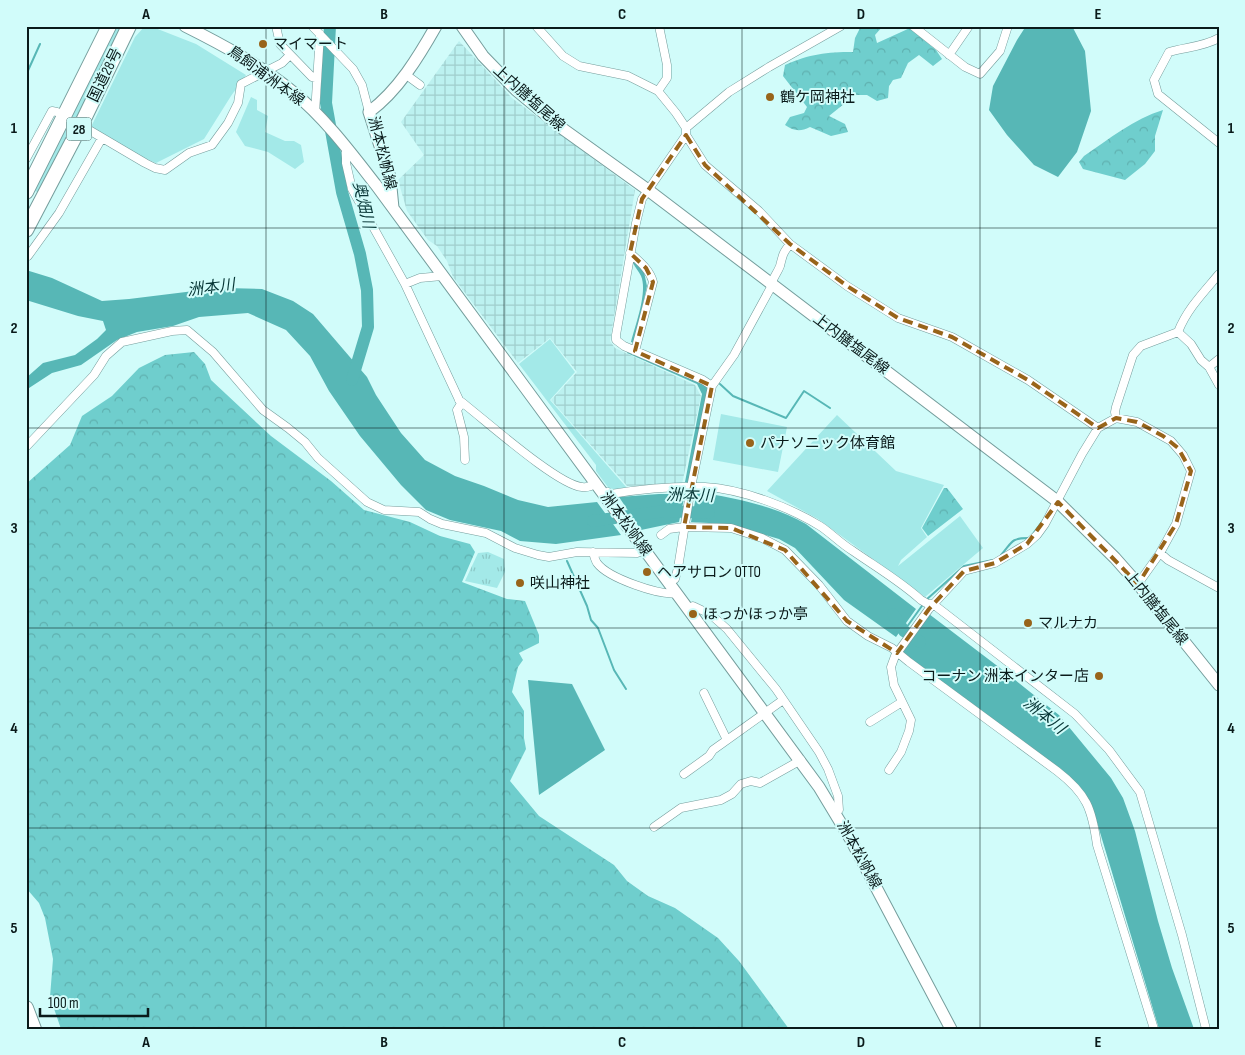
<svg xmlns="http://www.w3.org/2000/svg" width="1245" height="1055" font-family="'Sofia Sans Condensed','Noto Sans JP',sans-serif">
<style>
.industrial{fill:url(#industrial-grid)}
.green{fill:#a3e9e8}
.forest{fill:url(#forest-crowns)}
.park{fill:url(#park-tufts)}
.water{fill:#57b7b6}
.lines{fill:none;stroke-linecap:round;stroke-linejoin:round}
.stream{stroke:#57b7b6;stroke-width:2}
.river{stroke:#57b7b6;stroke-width:12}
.minor-casing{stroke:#759d9c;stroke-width:9}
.secondary-casing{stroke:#759d9c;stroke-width:13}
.trunk-casing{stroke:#759d9c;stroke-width:16}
.minor{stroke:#fff;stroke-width:8}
.secondary{stroke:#fff;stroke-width:11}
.trunk{stroke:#fff;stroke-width:14}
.marked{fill:none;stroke:#98641a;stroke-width:4;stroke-dasharray:10 6;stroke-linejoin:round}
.grid{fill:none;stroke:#0a1a1a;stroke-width:1;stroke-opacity:0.55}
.poi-dot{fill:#98641a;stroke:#d1fcfa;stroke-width:2}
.labels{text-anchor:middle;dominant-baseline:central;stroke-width:4;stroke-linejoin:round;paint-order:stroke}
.shield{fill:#d1fcfa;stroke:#465e5d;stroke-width:1}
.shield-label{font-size:14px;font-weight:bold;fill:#0a1a1a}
.poi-label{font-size:15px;fill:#0a1a1a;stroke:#d1fcfa;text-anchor:start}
.street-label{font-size:15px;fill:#0a1a1a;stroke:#d1fcfa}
.water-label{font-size:16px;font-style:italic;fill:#083737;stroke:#d1fcfa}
.neatline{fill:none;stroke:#0a1a1a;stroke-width:2}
.grid-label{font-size:16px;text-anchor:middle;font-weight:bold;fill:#0a1a1a}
</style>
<defs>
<pattern id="industrial-grid" width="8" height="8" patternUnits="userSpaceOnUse" patternTransform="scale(1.25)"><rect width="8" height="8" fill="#bcf1f0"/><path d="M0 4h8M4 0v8" fill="none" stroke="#a0cecd"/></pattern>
<pattern id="forest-crowns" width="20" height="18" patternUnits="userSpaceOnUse" patternTransform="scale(1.25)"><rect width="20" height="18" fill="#6fcecd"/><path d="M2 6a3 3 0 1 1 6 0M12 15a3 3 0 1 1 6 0" fill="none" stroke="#5fb0af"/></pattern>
<pattern id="park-tufts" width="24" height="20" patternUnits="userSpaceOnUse" patternTransform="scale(1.25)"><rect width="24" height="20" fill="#a3e9e8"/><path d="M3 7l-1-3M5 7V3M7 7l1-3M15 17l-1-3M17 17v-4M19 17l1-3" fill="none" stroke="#8bc7c6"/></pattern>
</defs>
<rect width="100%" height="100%" fill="#d1fcfa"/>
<!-- industrial -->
<path class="industrial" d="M459,41L512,98L635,190L610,341L615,348L695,385L701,396L682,484L627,486L551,400L577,372L550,338L518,363L453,277L447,261L437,246L428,240L407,211L398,180L424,155L401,122Z"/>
<!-- green -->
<path class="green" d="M116,26H125L43,195L31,189Z
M145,26H150L196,44L246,75L231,96L204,139L156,163L131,152L90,129L135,37Z
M251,97L257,100V110L268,116L265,132L285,141H294L301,145L304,162L295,169L268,152L245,146L236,132Z
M550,339L575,372L550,400L627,488L610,490L596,471V465L519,364Z
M721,414L787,427L778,472L713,460Z
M837,415L896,471L944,485L921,528L927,537L901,560L898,566L960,516L983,548L925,597L818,519L767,491Z"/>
<!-- forest -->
<path class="forest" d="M861,26H883L875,35L877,43L910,28L936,50L942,59L933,66L919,55L908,63L901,78L893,80L889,86L888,98L877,101L867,95H855L829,116L845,124L848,132L831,136L810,127C800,132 794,131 785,125L790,117L804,113L807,107L783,76L785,65C810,54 826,52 853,52L855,38Z
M1163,110L1155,136V151L1145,164L1125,180L1083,169L1079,162L1084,156C1109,139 1134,119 1163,110Z
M194,352L205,364L211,380L271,436L331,481L364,510L410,522L440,536L470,544L475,552L462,582L507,599L525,601L539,635V643L519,653L523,660L518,667L512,692L524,711V738L526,749L510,781L539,816L614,865L627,881L648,896L675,908L718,938L739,961L789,1029H61L50,997L53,959L45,918L39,903L26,888L29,873L26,869V484L70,445L82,416L112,396L139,368L165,355Z
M944,488H947L963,509L928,536L922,528Z"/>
<!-- park -->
<path class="park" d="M488,552L504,559L505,572L497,588L465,581L478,553Z"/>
<!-- water -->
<path class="water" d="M1026,26H1072L1085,51L1091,111L1077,152L1058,177L1034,165L1007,135L989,110L993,86L1017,40Z
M635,261L644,272L647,286L634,343L631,342C635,326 648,292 641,276C639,272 635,267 633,263Z
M26,270L52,278L102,301L129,299L194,291L225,288L262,289L293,301L313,314L367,377L376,395L401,433L425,460L455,476L484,486L518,500L548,507L597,502L621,535L556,544L520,541L501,531L450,520L426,510L401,485L360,436L329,391L310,356L286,330L248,313L199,317L173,326L137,332L117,340L81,365L52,373L26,390V378L43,363L75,355L97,339L106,330L103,321L78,316L26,300Z
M629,350L701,381L707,387L708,393L689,483L685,482L702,394L697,384L627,353Z
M697,492C735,498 772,505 806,524L916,609L896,637L844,600L795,548L779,539L727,524L691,522Z
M659,494H685L679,522L641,530L619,497Z
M929,614L1000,668L1059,715L1111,778L1123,798L1135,831L1158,921L1172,968L1194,1029H1159L1096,819L1088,800L1080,789L901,653Z
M528,680L572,684L605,750L539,795Z"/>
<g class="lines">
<!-- stream -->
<path class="stream" d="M26,75L40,44
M720,384L733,396L786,418L804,391L830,408
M1032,535L1044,519
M1001,555C1012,543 1010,538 1028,538
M567,561L587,606L591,620L598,628L614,670L626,689
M926,600L964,566L993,560
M904,631L924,603"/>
<!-- river -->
<path class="river" d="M330,26L326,103L342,192L360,254L367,290L368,327L352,380
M593,521L665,511L709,513
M893,614L904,631L920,642"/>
<defs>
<path id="minor" d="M276,26L280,44L312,77L317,78
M312,26L353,69L362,85L369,112
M536,26L563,56L579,66L628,76L658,91L676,113L686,128V135L642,199L636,223L616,335V340L624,346L703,380L712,386
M913,26L965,67L980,74L1000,51L1008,26
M1219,38C1203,47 1186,47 1169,52L1154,80L1158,94L1219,143
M949,55L969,26
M405,74L420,85
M658,91L667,78V65L659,26
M315,113L320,34
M686,128L729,92L769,67L841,26
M89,130L145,163L155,168L165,170L189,153L212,145L228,123L238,103L241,84L282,63L290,55
M686,135L705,165L759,211L790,244L847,286L898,318L952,337L1028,380L1098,428
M346,147V163L352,189L405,284L461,404L457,410L464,437L465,460
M26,159L52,111L57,112
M630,253C640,262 650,270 653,282L635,351
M28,256L59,213L102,138
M405,284L420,278L442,276
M1178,332L1191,344L1201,360L1209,367L1219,385
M1209,367L1219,359
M459,400C483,418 557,485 582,487C587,488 592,486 596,483
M1116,418L1115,412L1116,407L1133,355L1141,346L1178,332C1187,309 1204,292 1219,274
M26,447L94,375L106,356L122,342L172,331L187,330L213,352L263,410L288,428L305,442L318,458L367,502L384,510L419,512L430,519L442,524L486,533L515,548L538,555L549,557L577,552L637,553L645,550
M608,492L611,494C642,489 674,486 705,487C742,489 789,507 820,526C831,533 841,544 853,551C876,567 900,581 921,600L928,604H933L1075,714L1109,750L1140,792L1182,935L1206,1029
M661,535L669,529L684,527L731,528L762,538L785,550L819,585L847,621L868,636L892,648L909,662L1057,771C1087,794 1092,809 1097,845L1154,1029
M593,552C594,556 595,560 597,563C608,578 660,596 677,593
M1160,553L1168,560L1219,588
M669,583L675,579L678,568L691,487L712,386L734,355L770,289C771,280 777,274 780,266C783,254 783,253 790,244
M689,609L693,606L710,614L727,629L776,689L819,752L828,769L838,796L839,810L835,812
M704,693L727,740
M870,722L902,702
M889,770L901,752L909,731L911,720L894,685L891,667L895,656L929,609L964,571L995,563L1027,544L1037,535L1045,524L1082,454L1098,428L1116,418L1137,422L1171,441L1183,455L1191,471L1176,524L1160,553L1138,584
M684,774L709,756L713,750L783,700
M654,827L681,808L721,800L732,794L741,784L751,781L760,783L801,760"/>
<path id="secondary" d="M185,26C223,45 260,65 293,92C325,118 351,153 376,185L819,787L851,840L951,1029
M462,26L483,56L516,90L563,129L648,190L1057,501L1115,558L1138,584L1219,685
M393,208L390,177L369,112C398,91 419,56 436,26"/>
<path id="trunk" d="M26,192L109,26
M26,230L81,125L129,26
M26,1008L34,1029"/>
</defs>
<!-- minor casing -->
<use href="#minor" class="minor-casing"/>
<!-- secondary casing -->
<use href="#secondary" class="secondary-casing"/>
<!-- trunk casing -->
<use href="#trunk" class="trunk-casing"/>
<!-- minor -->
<use href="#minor" class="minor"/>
<!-- secondary -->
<use href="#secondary" class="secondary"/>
<!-- trunk -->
<use href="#trunk" class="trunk"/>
</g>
<!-- marked area -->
<path class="marked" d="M686,135L705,165L790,244L847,286L898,318L952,337L1028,380L1098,428L1116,418L1137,422L1163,436L1178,448L1191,471L1176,524L1138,584L1058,502L1027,544L995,563L964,571L929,609L897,653L847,621L785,550L731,528L684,527L712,386L635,351L653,282L646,268L630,253L642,199Z"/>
<!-- grid -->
<path class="grid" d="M266,26V1029M504,26V1029M742,26V1029M980,26V1029M26,228H1219M26,428H1219M26,628H1219M26,828H1219"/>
<!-- markers -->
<g class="poi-dot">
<circle cx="263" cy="44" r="5"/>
<circle cx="770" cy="97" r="5"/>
<circle cx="750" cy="443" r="5"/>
<circle cx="647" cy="572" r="5"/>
<circle cx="520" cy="583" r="5"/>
<circle cx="693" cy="614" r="5"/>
<circle cx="1028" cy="623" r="5"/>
<circle cx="1099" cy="676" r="5"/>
</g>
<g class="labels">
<!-- shield labels -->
<rect class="shield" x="66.5" y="117.5" width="25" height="23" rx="4"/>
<g class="shield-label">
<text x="79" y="129">28</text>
</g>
<!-- poi labels -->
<g class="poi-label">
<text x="273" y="44">マイマート</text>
<text x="780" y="97">鶴ケ岡神社</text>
<text x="760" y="443">パナソニック体育館</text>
<text x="657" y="572">ヘアサロン OTTO</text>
<text x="530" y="583">咲山神社</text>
<text x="703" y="614">ほっかほっか亭</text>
<text x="1038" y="623">マルナカ</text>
<text x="1089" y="676" text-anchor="end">コーナン 洲本インター店</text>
</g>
<!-- street labels -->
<g class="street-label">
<text transform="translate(105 75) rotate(-64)">国道28号</text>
<text transform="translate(266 76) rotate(36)">鳥飼浦洲本線</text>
<text transform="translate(529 98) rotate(42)">上内膳塩尾線</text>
<text transform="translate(382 153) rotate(76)">洲本松帆線</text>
<text transform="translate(851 344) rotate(37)">上内膳塩尾線</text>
<text transform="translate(626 524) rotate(54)">洲本松帆線</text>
<text transform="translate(1156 608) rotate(51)">上内膳塩尾線</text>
<text transform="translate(859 855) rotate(61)">洲本松帆線</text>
</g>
<!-- water labels -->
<g class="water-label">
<text transform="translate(363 205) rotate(77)">奥畑川</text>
<text transform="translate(211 288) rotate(-7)">洲本川</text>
<text transform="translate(690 496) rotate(1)">洲本川</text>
<text transform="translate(1044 716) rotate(39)">洲本川</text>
</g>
</g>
<!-- border -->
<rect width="1245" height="1055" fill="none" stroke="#d1fcfa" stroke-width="55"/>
<!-- scale -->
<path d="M40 1008v8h108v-8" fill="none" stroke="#0a1a1a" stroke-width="2.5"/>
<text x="48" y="1008" font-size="15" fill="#0a1a1a" stroke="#d1fcfa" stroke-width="4" paint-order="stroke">100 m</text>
<rect x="28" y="28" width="1190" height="1000" class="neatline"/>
<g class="grid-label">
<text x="146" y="19">A</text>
<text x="384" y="19">B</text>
<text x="622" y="19">C</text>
<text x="861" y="19">D</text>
<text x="1098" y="19">E</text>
<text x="14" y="133">1</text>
<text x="1231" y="133">1</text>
<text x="14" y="333">2</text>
<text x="1231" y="333">2</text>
<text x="14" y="533">3</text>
<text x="1231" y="533">3</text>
<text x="14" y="733">4</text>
<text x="1231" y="733">4</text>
<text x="14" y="933">5</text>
<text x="1231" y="933">5</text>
<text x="146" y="1047">A</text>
<text x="384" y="1047">B</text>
<text x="622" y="1047">C</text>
<text x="861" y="1047">D</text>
<text x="1098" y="1047">E</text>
</g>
</svg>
